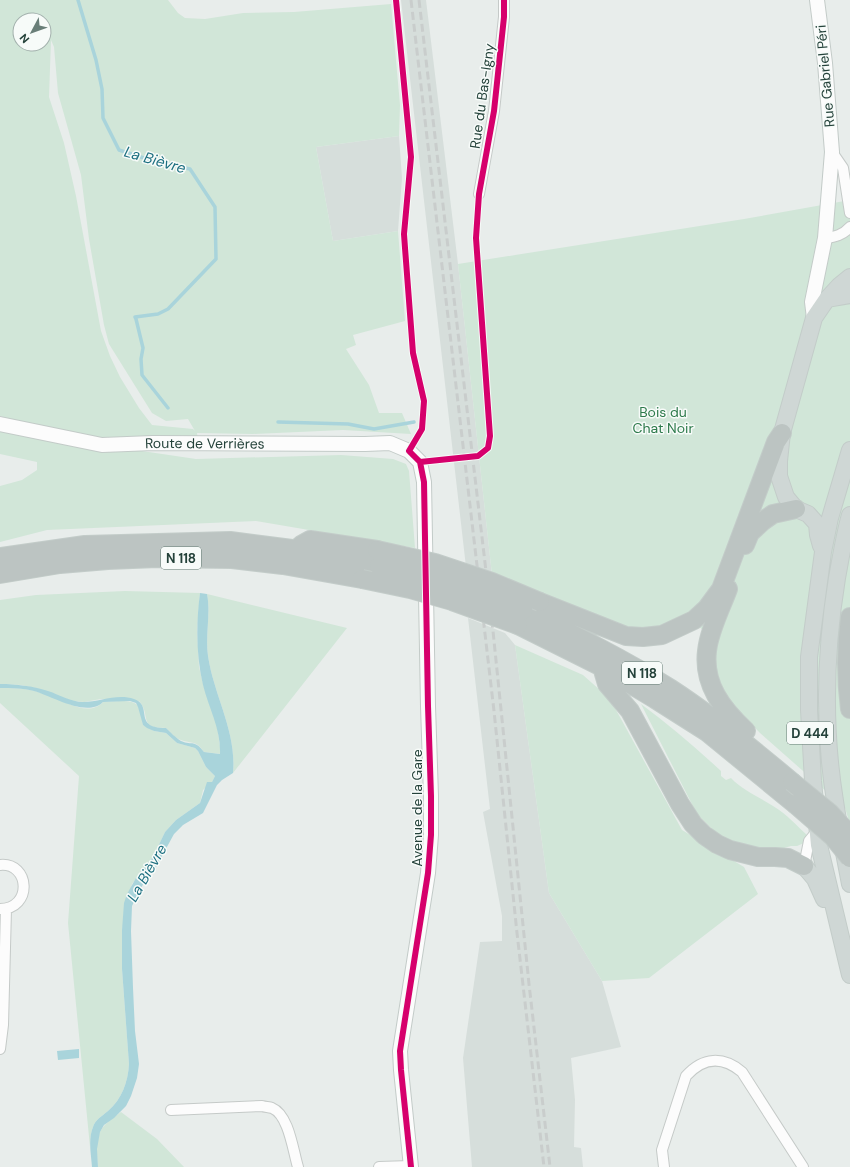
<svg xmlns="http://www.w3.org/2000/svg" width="850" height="1167" font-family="'DM Sans',sans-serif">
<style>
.built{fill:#d6dedb}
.green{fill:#d1e6d8;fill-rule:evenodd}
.water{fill:#a9d4db}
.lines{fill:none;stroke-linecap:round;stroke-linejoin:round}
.stream{stroke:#a9d4db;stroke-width:3.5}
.street-casing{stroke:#c5cac8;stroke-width:12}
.secondary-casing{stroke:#c3cbc8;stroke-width:16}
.primary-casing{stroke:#c3ccc9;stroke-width:18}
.highway-casing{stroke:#c3ccc9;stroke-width:20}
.street{stroke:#fcfcfc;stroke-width:10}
.secondary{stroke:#fcfcfc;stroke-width:14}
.primary{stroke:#cfd7d5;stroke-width:16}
.highway{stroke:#bcc4c2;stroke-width:18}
.rail{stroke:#c9cdcc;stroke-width:3;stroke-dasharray:8 4;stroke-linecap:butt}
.highway-bridge-casing{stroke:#c3ccc9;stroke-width:20;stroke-linecap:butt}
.highway-bridge{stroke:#bcc4c2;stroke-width:18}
.cycleway-casing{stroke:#f7fbf9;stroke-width:8}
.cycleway{stroke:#d6006c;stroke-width:6}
.labels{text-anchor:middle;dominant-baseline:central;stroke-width:3;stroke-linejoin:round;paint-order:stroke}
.shield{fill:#f7fbf9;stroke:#637a73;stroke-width:1}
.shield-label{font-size:13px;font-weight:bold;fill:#24423a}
.street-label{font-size:14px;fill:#24423a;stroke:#f7fbf9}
.park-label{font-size:14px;fill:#2d7a4b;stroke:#f7fbf9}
.water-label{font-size:15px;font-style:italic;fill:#1c6f80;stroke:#f7fbf9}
</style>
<rect width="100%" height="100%" fill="#e8edeb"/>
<!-- built -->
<path class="built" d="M401,0H426L458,264L492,575L466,567Z
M399,136L402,178L398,231L333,241L316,147Z
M468,618L505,633L515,645L549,893L602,981L621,1047L571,1058L575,1100L574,1147L581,1148L583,1167H472L463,1058L480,942L502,941V916L483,812L490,809Z"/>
<!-- green -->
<path class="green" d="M0,0H168L178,13L185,18L205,19L243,13L294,12L391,4L400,105L399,136L316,147L333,241L398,231L405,321L353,335L356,345L346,349L369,385L379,413H402L411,434L343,430L253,434L197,433L198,440L100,441L0,416ZM20,20H44V44H20ZM51,40L54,47L58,93L81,175L89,239L104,325L109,344L152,413L166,421L188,419L195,431L193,429L152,425L139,408L120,377L110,356L101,331L76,196L64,143L49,97Z
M850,200V824L845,808L760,733L719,691L713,679L714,642L690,617L660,630L629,632L492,575L458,264L744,219Z
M0,430L196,459L341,455L393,459L406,464L409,471L415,548L256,521L47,530L0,542V486L22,480L37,470V462L0,454Z
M125,591L200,593L197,630L199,667L204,687L217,725L221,754L204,752C196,740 193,744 181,740C176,739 170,732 166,728C137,728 152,716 139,701L101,699L84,702L72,701L36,688L21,685L0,684V600L36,595Z
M207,594L347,628L233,773C237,732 214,696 208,656C205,635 211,614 207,594Z
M515,645L583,675L610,699L682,830L744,867L758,894L649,978L602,981L549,893Z
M0,688C12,688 23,688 35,691C41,693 47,695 53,697C67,702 89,717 103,702C111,702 133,698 138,706C141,711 142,719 143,725L154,731L166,733L177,743L195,748L198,751L206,767L215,776L212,782L203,790L200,803L176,820L165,832L153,857L132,884L122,930V969L129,1064C128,1082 122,1099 108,1111C102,1116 95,1120 93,1127C88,1139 91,1154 92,1167L68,923L79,776L0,703Z
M641,704C669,725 695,747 721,771V776L726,780L731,778C742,790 759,797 773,806C787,814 797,826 809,837L804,843L797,846H791L777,850H766L734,843L714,831L697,814Z
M121,1112L157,1139L184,1167H98C97,1154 94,1137 104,1126C108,1121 115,1117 121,1112Z"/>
<!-- water -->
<path class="water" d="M200,593L207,594C211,614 205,635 208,656C214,696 237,732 233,773L222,780L217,785L203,813L183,825L174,834L156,867L149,875L139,891L132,906L131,931L133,988L135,1031L139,1064L137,1078L131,1096L126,1106L114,1118L104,1125L100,1132L97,1149L98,1167H92C91,1154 88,1139 93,1127C95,1120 102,1116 108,1111C122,1099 128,1082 129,1064L122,969V930L124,903L127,894L136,878L153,857L165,832L176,820L200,803L207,782H212L215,776L206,767L198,751L195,748L177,743L166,733L154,731L147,728L143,725L138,707L136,703L130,701L103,702C87,718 52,696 34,691C22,688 11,688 0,688V684C17,684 32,686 48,691C60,695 71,702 83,702C100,702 117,693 134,699C154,706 132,728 166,728C170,732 176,738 181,741C193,746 194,739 204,752L220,754C221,729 209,709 203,685C196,655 196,624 200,593Z
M79,1049V1058L58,1060L57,1051Z"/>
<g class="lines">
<!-- stream -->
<path class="stream" d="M78,0L96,60L102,89L103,118L119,150L150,160L190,169L215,207L216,259L168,309L158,314L135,317L136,319L143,348L141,359L142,375L168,408
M278,422L348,424L374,429L414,422"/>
<defs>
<path id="street" d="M832,152L843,168L850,213
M479,194L494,111L504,17V0
M825,238C835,237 843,235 850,227
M0,865C30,862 33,909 0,909
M804,866L809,841L818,830
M0,1049L3,1025L6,909
M171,1110L262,1106C265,1107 269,1107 272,1108C289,1115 293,1151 298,1167
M379,1167L411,1166
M664,1167L662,1150L686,1076C703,1057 723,1056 742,1072L803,1167"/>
<g id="secondary">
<path d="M814,318L812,302L825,238L832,152L825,63L817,0"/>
<path id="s1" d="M0,424L102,445L153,443L365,444L390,443L409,451L420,462L424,482L428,706L431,796V835L428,873L400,1051L401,1070L411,1167"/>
</g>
<path id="primary" d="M827,299L850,295
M850,450L830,518L823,552L809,657V710L813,781L819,845L850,975
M850,515C844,536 841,557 837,578C825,652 823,727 835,801C839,829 845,857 850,884
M821,546L818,535L817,524L808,514L796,509L786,497L779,476V461L782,433L814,318L827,299L839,286L850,277
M804,866L815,879L824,899"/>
<path id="highway" d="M301,545L310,540L377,550
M745,545L750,533L763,521L773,514L796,509
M0,557L85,545L230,541L292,549L379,566
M0,574L60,564L108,560L157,558L232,559L283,565L362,579
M728,589C721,608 709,631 707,651C703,684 722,709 746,731
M540,602L626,636L643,637L662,635L694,620L707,608L721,589L776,442L782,433
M523,610C573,634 624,659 671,689C714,717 753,749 792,782
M850,617C846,648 846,678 850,709
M518,625L602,667L655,699L707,732L795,804
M602,667L607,684L630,711L680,804L693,824L704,835L717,844L730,850L758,857H775L788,858L804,866"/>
</defs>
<!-- street casing -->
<use href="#street" class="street-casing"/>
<!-- secondary casing -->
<use href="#secondary" class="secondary-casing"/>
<!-- primary casing -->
<use href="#primary" class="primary-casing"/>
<!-- highway casing -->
<use href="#highway" class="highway-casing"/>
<!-- street -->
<use href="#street" class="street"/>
<!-- secondary -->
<use href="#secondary" class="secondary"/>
<!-- primary -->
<use href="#primary" class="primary"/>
<!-- highway -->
<use href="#highway" class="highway"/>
<!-- rail -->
<path class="rail" d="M411,0L494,711L517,933L544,1167
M419,0L493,631L529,984L550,1167"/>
<defs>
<path id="highway-bridge" d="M377,550L435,563L492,582L540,602
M379,566L428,577L472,591L523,610
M362,579L410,589L452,601L518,625
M792,782L830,813L850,835
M795,804L833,837L850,858"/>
</defs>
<!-- highway-bridge casing -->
<use href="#highway-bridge" class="highway-bridge-casing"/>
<!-- highway-bridge -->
<use href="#highway-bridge" class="highway-bridge"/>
<defs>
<path id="cycleway" d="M396,0L411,157L404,234L405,248L413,353L424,401L422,429L409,451L420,462L424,482L428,706L431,796V835L428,873L400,1051L401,1070L411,1167
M420,462L478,456L488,448L490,436L476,238L479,194L494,111L504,17V0"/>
</defs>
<!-- cycleway casing -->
<use href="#cycleway" class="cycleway-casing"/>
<!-- cycleway -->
<use href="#cycleway" class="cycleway"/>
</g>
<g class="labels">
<!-- shield labels -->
<g class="shield">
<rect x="161" y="547" width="40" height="22" rx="3"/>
<rect x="622" y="662" width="40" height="22" rx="3"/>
<rect x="787" y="722" width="46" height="22" rx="3"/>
</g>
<g class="shield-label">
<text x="181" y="558">N 118</text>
<text x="642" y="673">N 118</text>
<text x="810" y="733">D 444</text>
</g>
<!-- street labels -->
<g class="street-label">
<text transform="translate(825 76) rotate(-95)">Rue Gabriel Péri</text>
<text transform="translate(482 96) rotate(-82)">Rue du Bas-Igny</text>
<text stroke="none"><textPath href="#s1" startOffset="207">Route de Verrières</textPath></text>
<text transform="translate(417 808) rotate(-90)">Avenue de la Gare</text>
</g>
<!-- park labels -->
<g class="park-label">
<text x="663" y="412">Bois du<tspan x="663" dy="16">Chat Noir</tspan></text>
</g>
<!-- water labels -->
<g class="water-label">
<text transform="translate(155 160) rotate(16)">La Bièvre</text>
<text transform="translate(147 873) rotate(-60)">La Bièvre</text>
</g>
</g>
<!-- north arrow -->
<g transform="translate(32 32) rotate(229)"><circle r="19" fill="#f7fbf9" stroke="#a3b1ad"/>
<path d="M0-3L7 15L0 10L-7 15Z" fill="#697e78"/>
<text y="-6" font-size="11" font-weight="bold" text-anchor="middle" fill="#24423a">N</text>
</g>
</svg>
